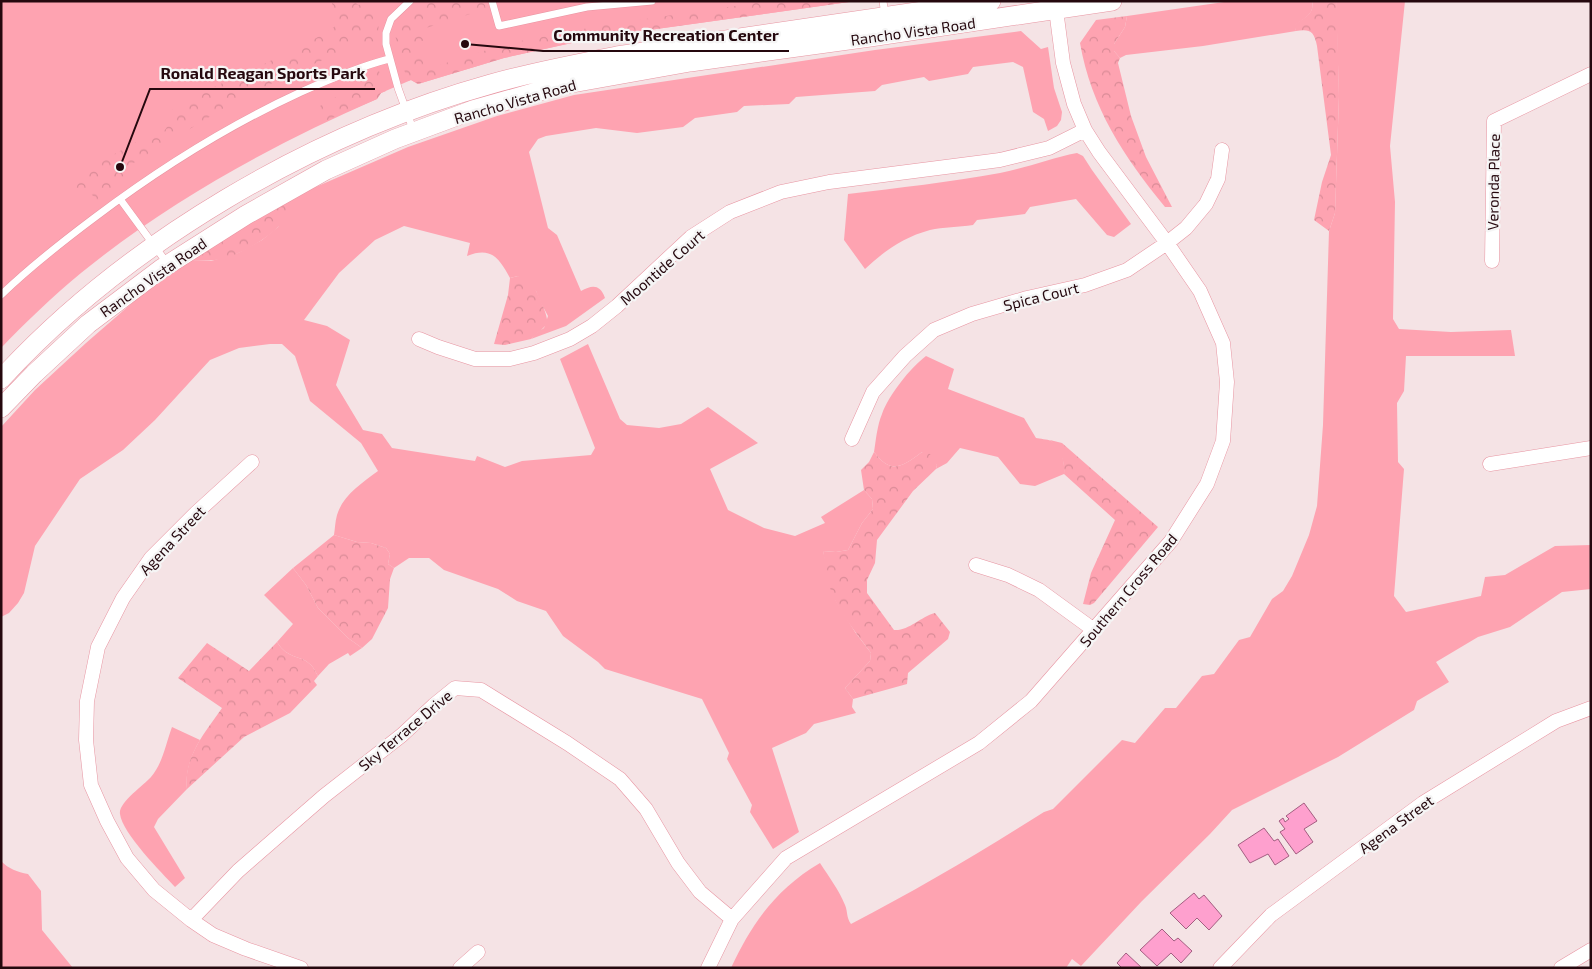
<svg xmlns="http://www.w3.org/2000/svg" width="1592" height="969" font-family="'Exo 2',sans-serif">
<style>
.green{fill:#fea3b1}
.forest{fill:url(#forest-crowns)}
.building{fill:#fea0ce;stroke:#a35e81}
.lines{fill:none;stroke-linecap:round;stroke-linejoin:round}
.service-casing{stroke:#e895a2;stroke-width:8}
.minor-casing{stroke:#e895a2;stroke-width:15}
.secondary-casing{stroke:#e895a2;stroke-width:20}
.service{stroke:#fff;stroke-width:7}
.minor{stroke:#fff;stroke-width:14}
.secondary{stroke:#fff;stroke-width:19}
.labels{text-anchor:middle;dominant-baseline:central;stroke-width:4.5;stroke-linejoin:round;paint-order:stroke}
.street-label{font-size:15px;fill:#25080e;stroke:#f5f5f5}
.leader{fill:none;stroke:#25080e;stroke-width:2}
.callout-dot{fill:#25080e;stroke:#f5f5f5;stroke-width:2}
.callout-label{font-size:16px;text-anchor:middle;font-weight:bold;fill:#25080e;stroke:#f5f5f5;stroke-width:4.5;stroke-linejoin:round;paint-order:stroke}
</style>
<defs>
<pattern id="forest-crowns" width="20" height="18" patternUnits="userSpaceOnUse" patternTransform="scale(1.25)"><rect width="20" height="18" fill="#fea3b1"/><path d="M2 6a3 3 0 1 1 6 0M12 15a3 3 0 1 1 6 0" fill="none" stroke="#da8b97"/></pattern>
</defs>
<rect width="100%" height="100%" fill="#f5e3e5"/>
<!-- green -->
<path class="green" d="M1,1H856L599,37L504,58L418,84L411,80L381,93L377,99C272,145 171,200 81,273C53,296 26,322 1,348Z
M1231,1H1312C1315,14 1304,18 1295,25L1296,31L1203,46L1126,55L1120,58L1114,51V44L1125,27L1127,16Z
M1336,1H1405L1390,146L1395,202L1393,319L1399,329L1451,332L1511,330L1515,356H1406L1404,391L1397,403L1398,462L1404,469L1394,596L1406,612L1481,596L1485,577L1505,575L1555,546L1591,545V589L1562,592L1510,627L1478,637L1436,662L1449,682L1417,701L1414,710L1338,757L1232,810L1210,834L1142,901L1081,966L1072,959L1066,968H731C752,923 776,889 820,863C829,877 839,890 845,905C848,912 846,917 851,924C917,890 981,852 1044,812L1053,809L1122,740L1135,743L1165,708H1176L1202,676L1214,674L1239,640L1250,637L1272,599L1283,591L1292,576L1309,535L1317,506L1323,425L1329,231L1335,213L1339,96Z
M1021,31L1041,49L1048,47L1054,88L1062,112L1061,120L1057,126L1048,131L1044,119L1033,112L1023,67L1013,62L973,67L968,74L929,81L924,77L882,85L875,91L796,97L789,104L744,106L737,112L695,118L683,127L637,133L596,128L546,136L538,139L529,152L548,228L557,235L581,291C592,285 600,284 605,298L566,326L531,339L535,334L544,328L548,316L541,303L536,291L518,276L510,278C499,258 491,246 467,256L470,243L404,226L375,240L339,273L304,320L327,326L350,340L336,385L363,430L382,434L392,448L475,461L477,456L505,467L522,461L591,455L595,448L560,359L588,344L620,419L627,425L659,428L681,424L708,407L758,443L710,469L728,510L764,528L795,536L825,523L821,517L864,490L872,499L873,509L862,523L848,550L836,552L823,551L836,601L855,632L871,653L870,661L845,688L853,699L852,707L856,713L814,724L806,733L772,748L799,832L773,849L750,812L752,805L727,759L729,753L702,699L605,669L598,662L563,636L546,611L517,601L498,589L444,570L429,558H409L394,568L388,564L390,554L386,548L371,543L357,542L334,535C335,529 335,522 337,515C343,495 362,483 378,471L361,443L310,401L295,356L282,344H270L239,348L210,360L155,420L123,450L80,479L35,546L24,593L18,603L9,613L1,617V427L35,390L86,343L139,297L191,260L211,261L238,253L262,240L278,227L293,199L311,189L408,147L497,116L574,95L875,50Z
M1077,153L1083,156L1092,170L1131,224L1114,237L1107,235L1076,199L1030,207L1025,214L977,220L973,225C959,227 943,227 930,230C904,237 884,251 865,269L844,240L848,194C898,188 950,182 1000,173C1026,168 1051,158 1077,153Z
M926,356L954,369L948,389L1024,418L1036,438C1040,439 1047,439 1051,441C1062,448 1065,462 1064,474L1035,486L1020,484L998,457L960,448L947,463L936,469L937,465L922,452C902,467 891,475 874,452C876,440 877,426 882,414C889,395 910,368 926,356Z
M293,568L306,585L318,608L348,638L362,648L350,656L348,653L329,664L318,676C316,673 314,668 311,665C300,654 288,660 277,642L293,624L264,595Z
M172,727L200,740C191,755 185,772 187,789L158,819L154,827L185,878L175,887C162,873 122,833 120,814C118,803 144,785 151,777C163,763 166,743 172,727Z
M1,861C9,869 17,872 28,874L41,891L42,930L73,968H1Z"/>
<!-- forest -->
<path class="forest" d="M331,1H354L358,5L365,3C370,6 376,12 378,18C379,23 379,45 376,50C373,53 369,54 365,54L360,43L244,96L127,167L131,174V178L99,200H96L90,192L84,194L75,190V182C92,168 120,149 141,140C149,137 157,138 165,130C169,125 169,118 170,111L197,97L211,88L242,75L320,36L334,27L336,21L335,11Z
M436,1H484L486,9L426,28L429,38L417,43L427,69L506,44L604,25L770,1H856L599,37L504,58L418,84L411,80L408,81C404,68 397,54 396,40C393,17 417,4 436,1Z
M1312,1H1336L1337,9L1339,96L1335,213L1329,231L1314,220L1322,182L1331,155L1317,46C1314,31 1310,29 1296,31L1294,25C1304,18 1315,14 1312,1Z
M1127,16L1125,27L1114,44V51L1120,58L1118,63L1131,116L1146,157L1172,207H1165C1124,157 1091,107 1080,43L1096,20Z
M379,71L386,91L381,93L377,99L325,121L319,115L318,110L321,105L340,95L362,76Z
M293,199C292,226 250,250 226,258C214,261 203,261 191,260L240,228Z
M518,276C521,277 526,278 529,280C534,284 549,316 547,322C545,329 536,333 531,339L505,345L494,344L508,295L510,278Z
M1050,440L1062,443L1158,527L1094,603L1090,605L1083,604L1091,573L1115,520L1064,474C1065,459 1060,451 1050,440Z
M874,452C891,475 902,467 922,452L930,454L937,465L936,469L913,491L877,540L875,563L867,580V593L894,630C909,631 920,617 935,613L950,632L948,639L908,673L907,684L853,699L845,688L870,661L871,653C855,631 836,609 828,582C826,572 825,561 823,551L836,552L848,550L862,523L873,509L872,499L864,490L861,470L869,462Z
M334,535L357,542L371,543L386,548L390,554L388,564L394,568L390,579L388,608L372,639L362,648L348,638L318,608L306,585L293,568Z
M277,642C288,660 300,654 311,665C314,668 316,673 318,676L314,681L317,685L290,713L244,737L187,789C183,757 205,733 222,708L178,678L207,643L249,671Z"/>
<!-- building -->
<path class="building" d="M1304,803L1317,821L1304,829L1313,842L1296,854L1280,832L1285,829L1279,821L1283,818L1285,822L1289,819L1286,816Z
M1264,828L1274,841L1278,839L1289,856L1275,865L1268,854L1250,863L1238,845Z
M1194,893L1199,899L1204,895L1222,916L1209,930L1197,918L1186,929L1170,913Z
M1162,929L1174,941L1178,938L1192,951L1181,963L1171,953L1157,966L1140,950Z
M1126,953L1142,968H1122L1117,963Z"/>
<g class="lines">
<defs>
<path id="service" d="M410,1L391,19L386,33V44L398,88L414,132
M492,1L499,26L587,7L652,1
M883,1L885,16
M120,199L167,263
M1,295C30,267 62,242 94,218C159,169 227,126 301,92C330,79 358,67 389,59"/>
<path id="minor" d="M1492,261L1494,121L1591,74
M419,339L438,347L475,359H510L534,353L570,339L592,326L617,306L691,237L730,212L781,192L829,182L1000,160L1049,148L1085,130
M852,439L873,392L905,356L934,330L972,314L1027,298L1085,285L1127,270L1167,243L1186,228L1206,204L1218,179L1222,150
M252,462L196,513L151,558L123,598L98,647L87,701L86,740L91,785L107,821L127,858L154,890L191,920L213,935L246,949L301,968
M1490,464L1591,448
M976,565L1008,575L1039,590L1094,630
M191,920L238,871L324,796L402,735L434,705L455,688L481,690L567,743L620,779L646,809L678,863L700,892L732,919
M460,968L478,952
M708,968L732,919L786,858L979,743L1031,701L1171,541L1207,484L1223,441L1227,382L1223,343L1200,291L1167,243L1099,152L1085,130L1074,104L1063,63L1055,2
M1220,968L1271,915L1423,803L1556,721L1591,708
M1561,968L1591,950"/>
<path id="secondary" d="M1,379C127,242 312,134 491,84C533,72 575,64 617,56L991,1
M1,408L34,374L88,324L161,269L246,215L326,170L395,139L473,110L561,85L690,62L870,37L1112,1"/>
</defs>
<!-- service casing -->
<use href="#service" class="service-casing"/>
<!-- minor casing -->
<use href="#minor" class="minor-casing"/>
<!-- secondary casing -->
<use href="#secondary" class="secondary-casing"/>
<!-- service -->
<use href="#service" class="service"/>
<!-- minor -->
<use href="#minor" class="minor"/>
<!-- secondary -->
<use href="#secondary" class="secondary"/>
</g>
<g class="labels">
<!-- street labels -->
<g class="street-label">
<text transform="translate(913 31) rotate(-8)">Rancho Vista Road</text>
<text transform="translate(515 101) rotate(-16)">Rancho Vista Road</text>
<text transform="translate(1493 182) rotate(-89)">Veronda Place</text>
<text transform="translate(662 267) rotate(-41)">Moontide Court</text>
<text transform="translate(153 277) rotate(-35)">Rancho Vista Road</text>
<text transform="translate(1041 296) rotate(-14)">Spica Court</text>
<text transform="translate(172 540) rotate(-47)">Agena Street</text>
<text transform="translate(1128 590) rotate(-50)">Southern Cross Road</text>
<text transform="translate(405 730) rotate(-40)">Sky Terrace Drive</text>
<text transform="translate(1396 824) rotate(-36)">Agena Street</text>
</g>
</g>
<!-- callouts -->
<path class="leader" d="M465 44L543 51H789M120 167L150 89H375"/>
<g class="callout-dot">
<circle cx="465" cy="44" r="5"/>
<circle cx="120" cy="167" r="5"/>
</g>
<g class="callout-label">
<text x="666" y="41">Community Recreation Center</text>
<text x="263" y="79">Ronald Reagan Sports Park</text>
</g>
<!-- border -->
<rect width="1592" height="969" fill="none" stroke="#25080e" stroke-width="5"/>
</svg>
